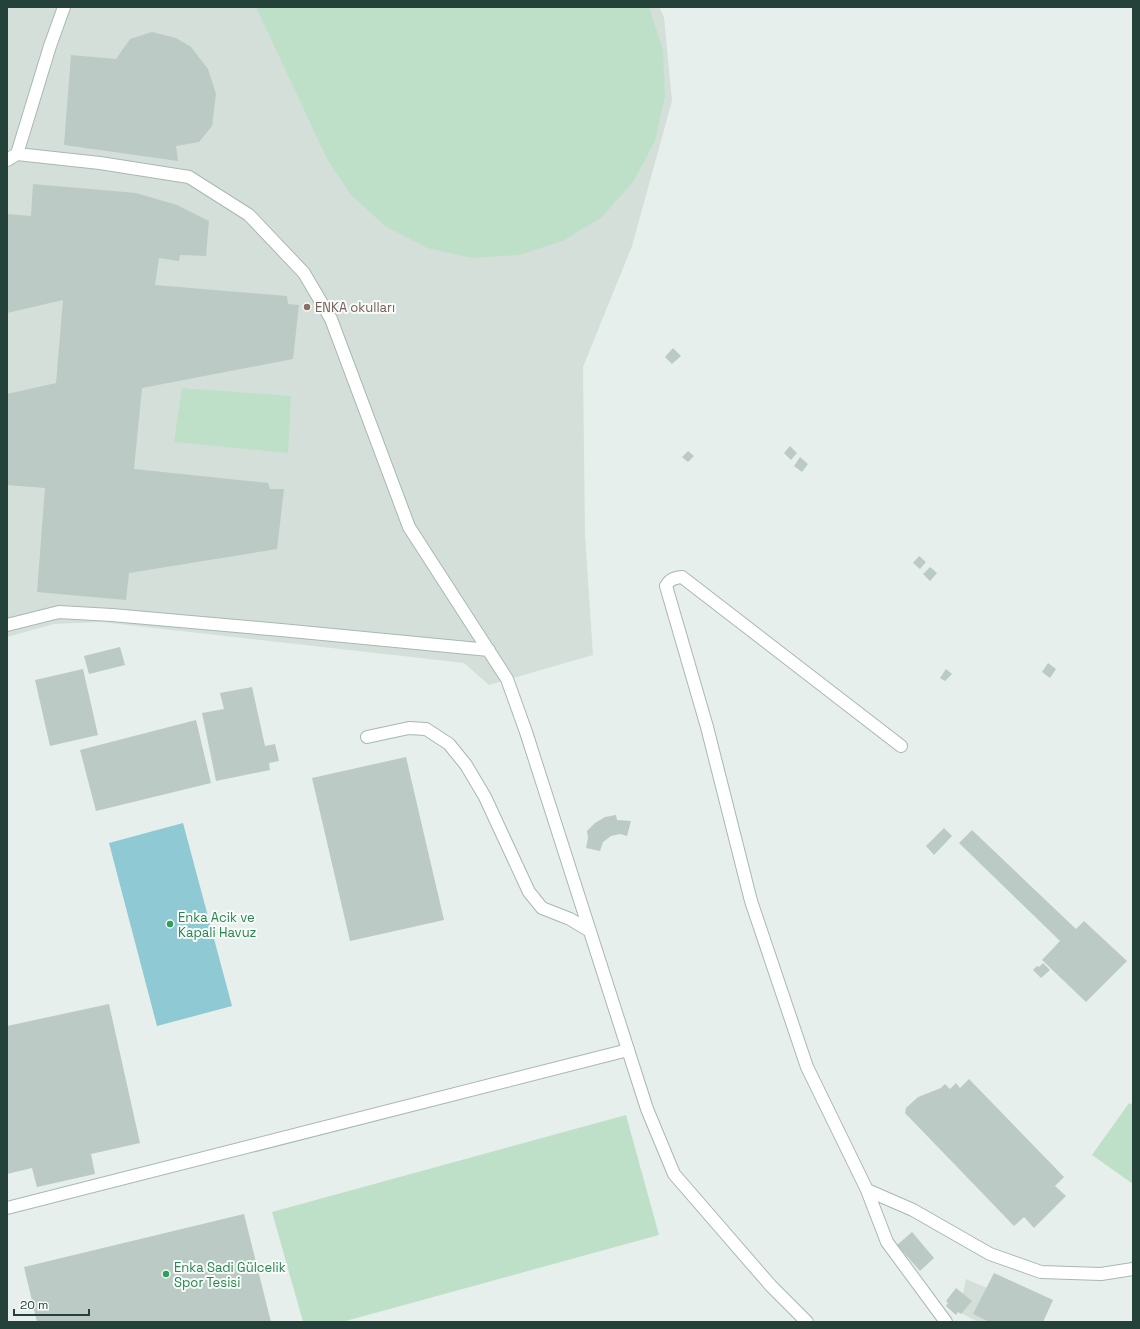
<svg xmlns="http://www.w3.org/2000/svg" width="1140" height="1329" font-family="'Space Grotesk',sans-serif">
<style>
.built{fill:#d4dfda}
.green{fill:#bfe0c8}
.water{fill:#8ec9d4}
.building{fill:#bbcac4}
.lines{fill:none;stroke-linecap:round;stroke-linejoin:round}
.service-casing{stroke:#a8b8b2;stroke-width:14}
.minor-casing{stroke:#a8b8b2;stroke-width:14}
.service{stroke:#fff;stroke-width:12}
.minor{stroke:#fff;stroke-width:12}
.education-dot{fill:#8d6e63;stroke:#f7fbf9;stroke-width:1.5}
.leisure-dot{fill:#2e9e5b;stroke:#f7fbf9;stroke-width:1.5}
.labels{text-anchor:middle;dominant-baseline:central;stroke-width:4;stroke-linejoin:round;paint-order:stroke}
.education-label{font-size:13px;fill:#785e54;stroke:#f7fbf9;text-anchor:start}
.leisure-label{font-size:13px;fill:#27864d;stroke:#f7fbf9;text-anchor:start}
</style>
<rect width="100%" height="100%" fill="#e6efeb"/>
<!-- built -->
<path class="built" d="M7,7H659L664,17L672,101L632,246L583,367L585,535L593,655L489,685L464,663L101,622L54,624L7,637Z
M966,1279L1027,1305L1024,1322H978L959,1312Z"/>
<!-- green -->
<path class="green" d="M256,7H649L663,50L665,96L655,141L633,182L602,217L563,241L519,255L472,258L427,248L385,226L351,195L327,159Z
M182,388L291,396L288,453L174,442Z
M1129,1103L1133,1105V1184L1092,1155Z
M626,1115L659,1235L342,1322H303L272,1212Z"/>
<!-- water -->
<path class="water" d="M183,823L232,1006L157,1026L109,843Z"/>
<!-- building -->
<path class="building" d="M152,32L176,38L191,47L208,69L216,94L212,126L199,142L176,146L178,161L64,145L71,55L116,59L130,39Z
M33,184L136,193L177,205L209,221L206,256L180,255L179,261L159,258L155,285L287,296L288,304L299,305L293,359L142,388L134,469L268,483L270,489H284L277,549L129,573L126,600L37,592L45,488L7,485V394L56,383L63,300L7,313V214L31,216Z
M673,348L681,356L672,364L665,357Z
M790,446L797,453L791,460L784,453Z
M688,451L694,456L688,462L682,457Z
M800,457L808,464L802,472L794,466Z
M919,556L926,562L920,569L913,563Z
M930,567L937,573L930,581L923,574Z
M120,647L125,665L89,674L84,656Z
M1048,663L1056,669L1050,678L1042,672Z
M83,669L98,735L50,746L35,680Z
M946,669L952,674L945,681L940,678Z
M252,687L265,746L275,744L279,761L269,763L270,770L216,781L202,713L224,709L220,693Z
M196,720L211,783L96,811L80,750Z
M406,757L444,920L350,941L312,778Z
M616,815L617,820L631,821L627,836L620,834L611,836L603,842L600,851L586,848L588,838L587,831L595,823L605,817Z
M944,828L952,836L934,855L926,846Z
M972,830L1076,929L1084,921L1127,961L1086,1002L1042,960L1060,941L959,843Z
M1043,963L1050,970L1041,978L1033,970L1037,966L1039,967Z
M109,1004L140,1143L91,1154L95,1174L37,1187L32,1168L7,1174V1026Z
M969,1079L1064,1177L1055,1186L1066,1196L1034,1228L1024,1217L1014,1226L905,1113L906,1108L918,1097L941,1088L945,1084L950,1089L956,1083L960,1088Z
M244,1214L271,1322H37L24,1267Z
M912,1232L934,1258L920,1271L897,1245Z
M994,1273L1053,1300L1043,1322H989L973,1314Z
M956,1288L972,1301L961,1314L958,1312L956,1315L946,1306L948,1303L946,1301Z"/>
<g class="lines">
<defs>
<path id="service" d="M17,154L50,46L64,7
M7,160L17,154L100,163L189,177L249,215L304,273L331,319L409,527L507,679L526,732L647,1109L674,1174L771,1286L807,1322
M7,625L59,612L112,615L281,630L489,650
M367,737L409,728L426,729L449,744L466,765L485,797L529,892L542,908L570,919L590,931
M901,746L682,577C674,578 670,579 666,586L707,727L751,901L807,1067L867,1190L887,1242L946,1322
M867,1190L913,1210L990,1254L1041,1272L1101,1274L1133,1269"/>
<path id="minor" d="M7,1208L628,1050"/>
</defs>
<!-- service casing -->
<use href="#service" class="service-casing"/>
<!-- minor casing -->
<use href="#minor" class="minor-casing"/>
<!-- service -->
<use href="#service" class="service"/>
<!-- minor -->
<use href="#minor" class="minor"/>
</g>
<!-- markers -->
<circle class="education-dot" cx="307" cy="307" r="4"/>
<g class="leisure-dot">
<circle cx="170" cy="924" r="4"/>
<circle cx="166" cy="1274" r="4"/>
</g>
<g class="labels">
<!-- education labels -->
<g class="education-label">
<text x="315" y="307">ENKA okulları</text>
</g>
<!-- leisure labels -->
<g class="leisure-label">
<text x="178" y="917">Enka Acik ve<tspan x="178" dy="15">Kapali Havuz</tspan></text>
<text x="174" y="1267">Enka Sadi Gülcelik<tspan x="174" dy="15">Spor Tesisi</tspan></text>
</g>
</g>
<!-- border -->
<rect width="1140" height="1329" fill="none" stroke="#24423a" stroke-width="16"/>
<!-- scale -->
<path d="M14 1309v6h75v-6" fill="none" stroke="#24423a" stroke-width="2"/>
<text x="20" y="1309" font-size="12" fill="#24423a" stroke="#f7fbf9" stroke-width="3" paint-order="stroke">20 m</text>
</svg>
